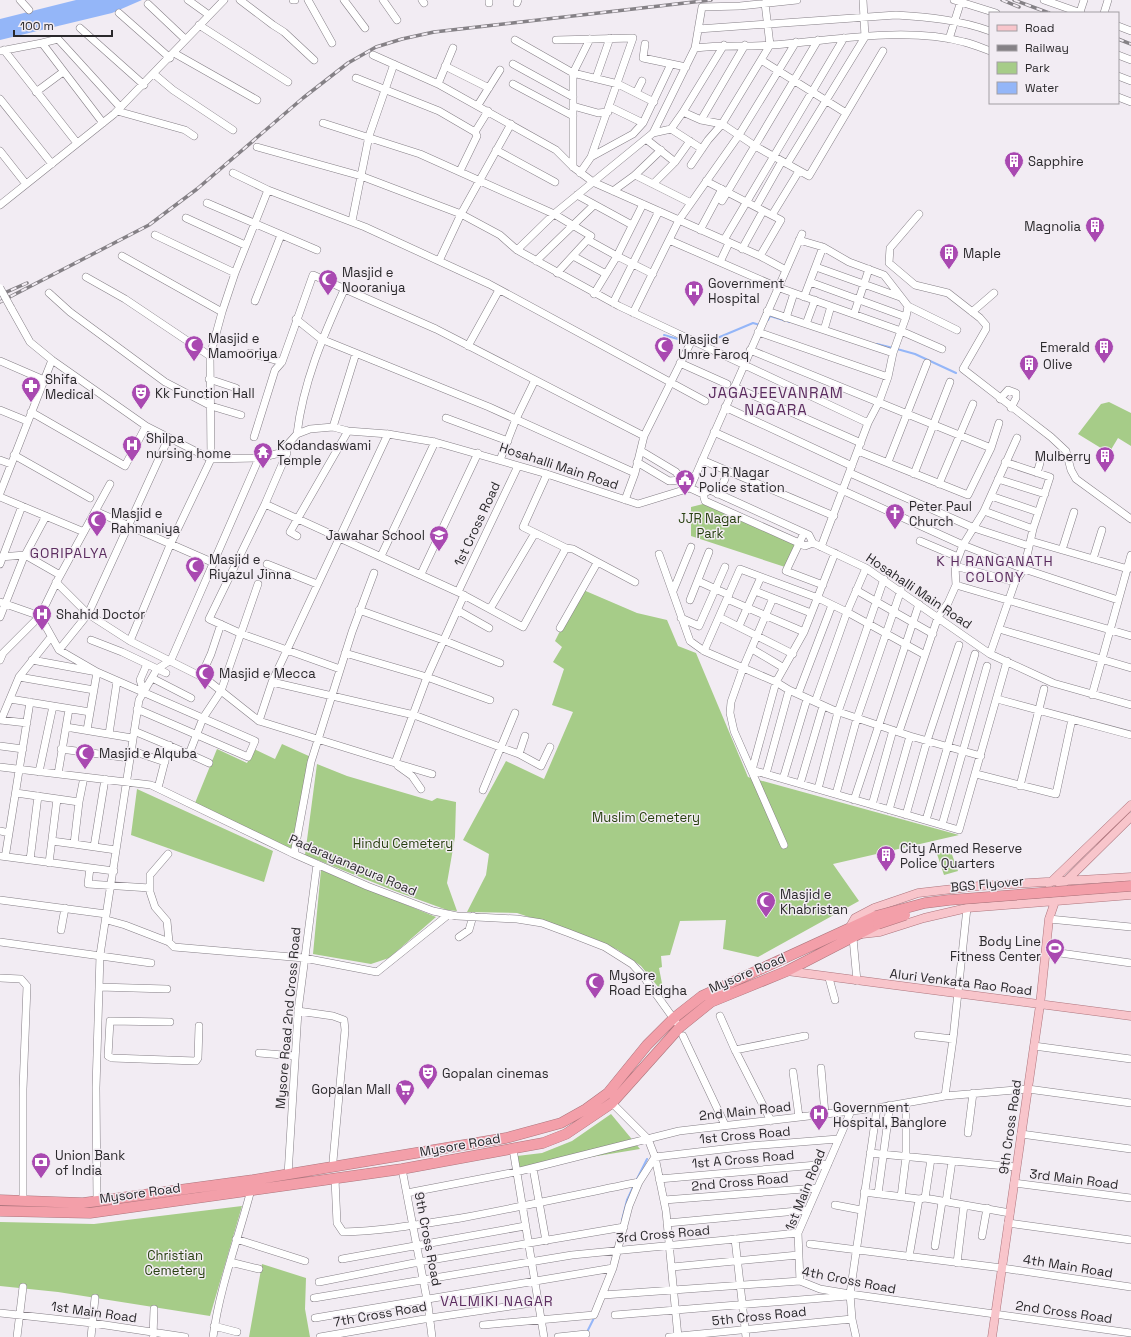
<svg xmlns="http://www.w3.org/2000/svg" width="1131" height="1337" font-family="'Space Grotesk',sans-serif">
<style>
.green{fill:#a6cc88}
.water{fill:#94b6f8}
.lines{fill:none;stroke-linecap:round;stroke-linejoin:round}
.stream{stroke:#94b6f8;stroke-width:2}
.minor-casing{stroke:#857f86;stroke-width:8}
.major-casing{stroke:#ad757d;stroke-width:9}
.highway-casing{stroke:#ad757d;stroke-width:11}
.minor{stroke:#fff;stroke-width:7}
.major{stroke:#f8c5cb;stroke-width:8}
.highway{stroke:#f39fa9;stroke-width:10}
.rail-casing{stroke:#858186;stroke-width:3.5}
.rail{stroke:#f2ecf3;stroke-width:2;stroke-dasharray:6;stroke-linecap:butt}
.minor-bridge-casing{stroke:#857f86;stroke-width:8;stroke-linecap:butt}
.highway-bridge-casing{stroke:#ad757d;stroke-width:11;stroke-linecap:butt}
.minor-bridge{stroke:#fff;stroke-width:7}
.highway-bridge{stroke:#f39fa9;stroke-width:10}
.labels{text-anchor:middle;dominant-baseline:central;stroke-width:3;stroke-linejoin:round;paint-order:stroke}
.poi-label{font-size:13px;fill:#2a282b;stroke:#f2ecf3;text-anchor:start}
.street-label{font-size:13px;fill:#2a282b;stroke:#f2ecf3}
.park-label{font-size:13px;fill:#284010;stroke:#f2ecf3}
.neighbourhood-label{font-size:14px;letter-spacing:1px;fill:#5b2c5f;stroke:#f2ecf3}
.quarter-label{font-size:15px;letter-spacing:1px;fill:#5b2c5f;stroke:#f2ecf3}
</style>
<rect width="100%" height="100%" fill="#f2ecf3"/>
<!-- green -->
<path class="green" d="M1109,402L1131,413V446L1118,438L1109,453L1078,434L1101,404Z
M703,504L795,545L785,567L691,536V507Z
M581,589L637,613L667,620L678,646L696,653L748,777L959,835L833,864L859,901L758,957L723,949L726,920L680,921L670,955L661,956L662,967L659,968L664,994L641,966L618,950L597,940L517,913L467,912L486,875L489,854L463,840L506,761L544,779L573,712L552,705L564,669L553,662L562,647L555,641Z
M282,744L311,757L292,849L195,803L217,749L247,763L254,749L275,759Z
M317,764L347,776L432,801L437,798L456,802L455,837L447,883L457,911L447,910L395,891L305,855Z
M137,789L273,851L264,882L131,835Z
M950,849L958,871L944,875L937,854Z
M321,870L436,917L389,958L371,964L313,954Z
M611,1114L640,1149L518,1169L517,1156L542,1153L572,1141Z
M242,1206L210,1316L58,1292L0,1286V1222L94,1224Z
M262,1264L306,1278L305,1309L310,1337H249Z"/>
<!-- water -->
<path class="water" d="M76,0H142L112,13L0,40V19Z"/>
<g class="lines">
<!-- stream -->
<path class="stream" d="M768,320L770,316L790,322
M664,335L688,342
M703,344L753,323L760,325
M877,344L893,348
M897,349L915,354L956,373
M636,1181L647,1159
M622,1220L627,1200L634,1185
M587,1332L594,1318"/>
<defs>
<path id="minor" d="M20,0L29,10
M188,0L209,15
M240,0L273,25L284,32L314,60
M293,0H295
M308,0L332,43
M344,0L365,28
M383,0L397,20
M422,0L424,3
M797,0L740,6L702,7L695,48L653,133L554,214L517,250L619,306L868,423
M954,0L996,13
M1044,0L1081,13
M489,3V0
M517,3L518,0
M148,4L185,39
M1080,12L1084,0
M119,13L170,58
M1104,13L1108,0
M199,25L288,82
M1118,26L1131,31
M80,28L144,85
M698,29L896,15C928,17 960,20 990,31
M949,39L961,1
M515,40L573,73L618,84L654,102
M556,40L633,38L591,157L580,173
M796,42L739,135L679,220L669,240L777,287L901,331L942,349
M42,43L58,39L120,107
M645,44L643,58L686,67
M695,48C721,45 746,47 771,45C831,41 905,26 964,42C973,44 982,48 990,51
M4,50L77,143
M0,51L42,43L103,123
M174,53L257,100
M373,55L438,84L556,150L573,167L593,182L760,256L786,270
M1118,55L1131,60
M761,60L846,113
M513,64L573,97
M445,66L489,88
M154,74L173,90L233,130
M1118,76L1131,81
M356,78L439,111L475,132L477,136L460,171
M596,78L610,38
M438,84L453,48
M513,84L573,116
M36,92L63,72
M636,93L642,81
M1118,97L1131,102
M0,99L52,164
M478,105L500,70
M573,106L598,113L608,112
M610,107L643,123
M117,111L185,130L194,136
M683,112L724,45
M701,120L745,45
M323,123L420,154L554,214L591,236L557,273
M671,129L702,149
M475,132L488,111
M653,133L671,129L683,112L701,120L722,124L755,146L809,176L883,51
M646,139L675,162
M257,147L361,176L461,214L500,235L517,250
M496,150L555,182
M0,151L26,184
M591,157L633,134L643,123L671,64
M787,164L865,37L863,0
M691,165L708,140L722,124L770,45L765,3
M573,167V73L590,39
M233,173L268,190L365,227L489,284L705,401
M635,175L691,203
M706,181L781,220L760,256
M653,184L675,162L690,141
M613,191L635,175L661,150
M577,195L632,225
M722,201L818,40
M207,203L317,250
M0,205L114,114L224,0
M756,207L782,161
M919,214L890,248L889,263L915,285L948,293L980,318L986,325V329L963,369L1051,437L1066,451L1071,470L1076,479L1131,519
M772,215L799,171
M186,218L245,245
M352,221L369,136L394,64
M700,230L722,189
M155,235L235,273
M588,240L617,256L653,274
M724,240L844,38
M799,240L823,247L849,262L884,275L908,306L906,317
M742,249L763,211
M122,256L222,312
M573,256L606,274
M439,261L461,214L511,124
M536,261L594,205
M720,262L729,243
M816,267L900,297
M86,277L125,299L210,356
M810,282L906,317L893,353L888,377L879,402L868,423L821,547
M49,293L70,312L165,382L211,406L241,415
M594,294L617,256L643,204
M804,297L823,247
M255,301L281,235
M613,303L659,211
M908,306L957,330
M11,308L30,342L52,360L146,426L211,459L259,458L280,453L297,434L310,429L333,427L348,431L388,434L435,442L547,474L638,504L690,488
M767,311L893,353
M972,312L994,293
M633,313L669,240
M854,314L869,269
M786,318L794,293
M296,319L321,339L489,407L635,473L644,436L692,340
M806,324L815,300
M824,330L831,306
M758,332L888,377
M468,346L499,290
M750,350L991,448
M250,353L282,362
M0,361L44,380
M680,363L727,384
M209,379L236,388
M734,387L861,443
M1000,399L1008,390L1016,393V398L1011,408
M725,407L852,466
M0,410L27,421
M31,412L125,466L146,426
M446,418L508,441
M333,427L356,353
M714,432L963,545L1024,569L1118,600
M297,434C303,383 323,336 344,290
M388,434L272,682L259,721L395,763L427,677L464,595
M254,437L275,370L282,362L313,275L436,329L644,436
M641,451L676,472L681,480L690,488L703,494L710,490L809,535L813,543L866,568L990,654L1053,683L1131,705
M858,451L968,495L991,448L999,423
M280,453H287L265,504L458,592L523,627L566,548
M14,455L90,498
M0,460L11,464
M500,460L516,419L535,380
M702,460L834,516
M637,462L669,481L681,480
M888,462L927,363
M850,473L974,528L1029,546
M1037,473L1040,463
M547,474L523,527L566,548L573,549L635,582
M914,474L950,382
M998,479L1045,494
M939,484L973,404
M690,488L802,234
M0,493L52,360
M703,494L705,501L799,543L805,546L813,543
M717,494L725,479
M991,496L1038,512
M0,497L84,532
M625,500L635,473
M265,504L209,619L242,634L340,669
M95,511L214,563
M984,511L1033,529
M804,533L786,571L823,585
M297,536L290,532L348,431
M920,541L958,557
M1031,541L1128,569
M1062,550L1074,512
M835,553L804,632L776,682L752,770L959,830L1007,661
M659,554L690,641L704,651L776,682L789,690L833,710L910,736L981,756
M381,556L435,442
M0,557L25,555L60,575
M1093,559L1102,530
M0,564L22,506
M267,564L317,584
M955,566L1015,582
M421,574L478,453
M698,581L729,595
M56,582L88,614L130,641L206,679L259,721
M956,585L1131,636
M856,590L933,634
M673,591L691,547
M755,591L811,613
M458,592L518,466
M773,598L743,668L731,702L730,713L734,731L784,845
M727,599L804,632
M690,600L709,552
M0,602L40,616L59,650L97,672L255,741L248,757L137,709
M490,609L535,533
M359,610L443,640L500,663
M457,610L489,628
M0,617L23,559L46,516
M719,617L793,654
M681,618L699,626L725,567
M739,626L761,577
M560,628L597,563
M999,629L1131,668
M91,640L122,652L166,673
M130,641L170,545L211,459L210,356L222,312L235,273L268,190
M752,649L784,668
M59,650L88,614L168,439
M704,651L740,569L818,598L847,612L925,655
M345,653L427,677L490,700
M990,654L1015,582L1024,569L1033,529L1050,477L1005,462
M0,660L3,653L40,616L56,583L110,484
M32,660L97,672L87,730
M201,676L211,654L221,624
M19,677L94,690
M152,678L191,698
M272,682L414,715L519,754L541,766L550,747
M144,692L140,680L147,664
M798,694L832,605
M1092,695L1131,555
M10,699L90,712
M997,699L1131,735
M815,702L847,612L866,568
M0,720L27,723
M1,720L19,677L51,637
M66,727L69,709
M134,731L189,754L203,718L221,691L258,584
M899,732L938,617L948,603L956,585L955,566L963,545L984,511L1017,438
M109,734L117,681
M0,746L23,749
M61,749L129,758
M130,750L165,762
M189,754L209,763
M519,754L525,736
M395,763L432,774
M398,766L412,776L421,789
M0,767L151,785L294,854L367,886L433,911L457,916L517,919L542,923L569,933L605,947L632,964L643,976L676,1022
M39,772L53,706
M58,774L66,727L132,738
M766,774L789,690
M976,774L1056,794L1072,719
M783,779L807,699
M800,784L823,706
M1020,786L1044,689
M158,788L169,745
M818,789L838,712L884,579
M483,790L515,713
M16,793L79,802L74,844L116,850
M836,794L857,718L901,590
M854,800L919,604
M79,802L84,777
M872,805L893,730
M889,810L910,736
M906,815L927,741L959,645
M926,820L975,654
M942,825L987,666
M0,831L9,833
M52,841L74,844
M94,847L105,779
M6,852L30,702
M168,854L150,875V892L155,907L167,921L169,942
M294,854L311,762L352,632L374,573
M0,856L114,871
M30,860L38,796
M49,863L57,799
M90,868L88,884L150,888
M0,900L106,914
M1049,919L1131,927
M107,920L125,925L169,942L174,947L304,958L377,972L448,915
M61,930L65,908
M459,937L469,930L473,916
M853,938L857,981
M0,942L151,963
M1046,951L1131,963
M0,978L21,979L27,986L23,1089V1200
M829,978L835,1000
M99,987L167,989
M298,1011L333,1016L344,1020L345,1030L333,1161L334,1167
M720,1016L735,1050L771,1121
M170,1022L110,1021L108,1056L112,1058L196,1061L198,1058L199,1026
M918,1035L953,1039
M683,1036L725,1125
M1034,1046L1131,1059
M735,1050L805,1036
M259,1053L295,1056
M821,1068L825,1114
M793,1072L799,1117
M945,1096L953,1039L967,908
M612,1103L648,1139L655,1157L666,1211L678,1337
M968,1133L973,1093
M1021,1134L1131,1149
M513,1149L544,1337
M870,1153L1016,1167
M533,1168L546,1241
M402,1169L428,1305L432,1337
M288,1175L298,1011L317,864
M335,1179L337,1223L343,1232C383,1231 422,1224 461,1218C520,1207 580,1194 639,1182
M659,1179L828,1164
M1014,1183L1131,1198
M864,1192L919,1199L925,1198L1010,1213
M407,1193L516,1172L679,1131L877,1108L945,1096L1028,1089L1131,1103
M878,1194L890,1105
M901,1197L906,1157V1103
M925,1198L931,1159
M664,1200L817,1188
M97,1201L96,1088L100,955L139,700L157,669L171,660L259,458
M946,1202L952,1161
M835,1205L861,1210
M667,1223L808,1210
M1008,1223L1131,1240
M982,1236L987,1208
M236,1239L305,1261
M735,1239L746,1337
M810,1244L1002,1268L1131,1287
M935,1246L942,1202
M909,1257L919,1199
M342,1259L525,1226
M230,1262L259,1269
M957,1263L964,1205
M672,1267L798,1255
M800,1281L798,1233L851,1111
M319,1282L419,1262L624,1227
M603,1295L800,1281L820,1289L850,1294L1131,1333
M314,1298L572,1255L798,1233
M0,1313L92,1323L185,1337
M615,1315L848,1296
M315,1318L613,1268
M483,1325L594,1315L613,1268L629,1206L639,1182L655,1157L749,1146L838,1139
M214,1326L237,1332
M153,1336L154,1309
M17,1337L23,1287
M91,1337L95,1298
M213,1337C220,1285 239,1237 252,1186
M320,1337L430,1318L539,1302
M558,1337L586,1334
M669,1337L852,1319
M856,1337L852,1319L850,1294L877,1108"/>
<path id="major" d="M1049,884L1131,805
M850,927L855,918L874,908L918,893L979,886L1131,877
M862,934L880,932L924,918L967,908L1131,895
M787,971L1131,1016
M992,1337L1040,1005L1049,919L1060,887L1131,817"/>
<path id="highway" d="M0,1200L83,1203L253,1180L506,1138L561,1123L586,1109L608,1093L647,1045L674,1018L702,996L876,916
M0,1211L90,1213L402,1169L543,1143L566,1134L612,1103L680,1027L711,1002L787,971L878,924"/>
</defs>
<!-- minor casing -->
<use href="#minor" class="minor-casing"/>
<!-- major casing -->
<use href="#major" class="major-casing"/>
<!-- highway casing -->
<use href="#highway" class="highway-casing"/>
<!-- minor -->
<use href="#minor" class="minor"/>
<!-- major -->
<use href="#major" class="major"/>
<!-- highway -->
<use href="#highway" class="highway"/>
<defs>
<path id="rail" d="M1002,0L1019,7
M1014,0L1049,13
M1118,39L1131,44
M0,295L27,283
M0,302L149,225L197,189L303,98L348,63L376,47L402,39L434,32L711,0"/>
</defs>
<!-- rail casing -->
<use href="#rail" class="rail-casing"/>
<!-- rail -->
<use href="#rail" class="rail"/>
<defs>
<path id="minor-bridge" d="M0,288L11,308"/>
<path id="highway-bridge" d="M876,916L925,903L949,900L1131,886
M878,924L905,915"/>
</defs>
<!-- minor-bridge casing -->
<use href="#minor-bridge" class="minor-bridge-casing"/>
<!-- highway-bridge casing -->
<use href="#highway-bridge" class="highway-bridge-casing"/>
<!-- minor-bridge -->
<use href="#minor-bridge" class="minor-bridge"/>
<!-- highway-bridge -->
<use href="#highway-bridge" class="highway-bridge"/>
</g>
<!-- icons -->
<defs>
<symbol id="building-pin" viewBox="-11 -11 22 30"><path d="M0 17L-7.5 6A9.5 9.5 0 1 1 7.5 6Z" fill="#a949b1" stroke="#f2ecf3"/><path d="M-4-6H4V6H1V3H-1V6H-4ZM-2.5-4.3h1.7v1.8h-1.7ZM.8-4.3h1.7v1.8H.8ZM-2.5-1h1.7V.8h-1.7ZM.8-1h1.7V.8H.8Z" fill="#fff"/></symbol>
<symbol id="mosque-pin" viewBox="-11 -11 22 30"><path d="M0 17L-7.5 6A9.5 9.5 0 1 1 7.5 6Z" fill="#a949b1" stroke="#f2ecf3"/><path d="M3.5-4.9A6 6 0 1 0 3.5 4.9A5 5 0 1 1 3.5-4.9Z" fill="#fff"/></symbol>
<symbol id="hospital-pin" viewBox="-11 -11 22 30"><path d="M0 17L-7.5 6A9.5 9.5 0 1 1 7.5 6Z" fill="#a949b1" stroke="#f2ecf3"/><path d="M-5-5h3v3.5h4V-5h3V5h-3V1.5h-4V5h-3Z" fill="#fff"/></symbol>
<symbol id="pharmacy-pin" viewBox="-11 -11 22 30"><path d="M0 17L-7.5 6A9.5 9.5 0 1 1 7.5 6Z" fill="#a949b1" stroke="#f2ecf3"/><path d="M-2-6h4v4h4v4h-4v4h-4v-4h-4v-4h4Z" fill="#fff"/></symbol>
<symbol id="theatre-pin" viewBox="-11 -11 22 30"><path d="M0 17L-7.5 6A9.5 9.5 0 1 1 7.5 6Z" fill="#a949b1" stroke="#f2ecf3"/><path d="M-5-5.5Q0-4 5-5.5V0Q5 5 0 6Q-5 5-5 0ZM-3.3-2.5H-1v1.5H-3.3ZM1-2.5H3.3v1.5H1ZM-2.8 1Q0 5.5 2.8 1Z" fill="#fff"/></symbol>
<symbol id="temple-pin" viewBox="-11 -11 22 30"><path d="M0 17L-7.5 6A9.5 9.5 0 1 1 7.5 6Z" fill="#a949b1" stroke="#f2ecf3"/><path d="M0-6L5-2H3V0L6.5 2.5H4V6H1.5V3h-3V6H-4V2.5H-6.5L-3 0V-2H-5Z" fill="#fff"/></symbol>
<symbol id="civic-pin" viewBox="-11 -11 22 30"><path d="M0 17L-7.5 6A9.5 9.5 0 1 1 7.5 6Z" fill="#a949b1" stroke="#f2ecf3"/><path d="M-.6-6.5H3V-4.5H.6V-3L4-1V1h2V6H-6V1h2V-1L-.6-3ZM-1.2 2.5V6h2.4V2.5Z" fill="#fff"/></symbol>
<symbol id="church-pin" viewBox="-11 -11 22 30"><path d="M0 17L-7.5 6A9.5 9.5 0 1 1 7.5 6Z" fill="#a949b1" stroke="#f2ecf3"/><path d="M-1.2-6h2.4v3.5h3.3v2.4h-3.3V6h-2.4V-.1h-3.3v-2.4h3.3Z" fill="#fff"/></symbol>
<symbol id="school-pin" viewBox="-11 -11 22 30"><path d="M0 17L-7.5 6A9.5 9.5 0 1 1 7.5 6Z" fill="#a949b1" stroke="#f2ecf3"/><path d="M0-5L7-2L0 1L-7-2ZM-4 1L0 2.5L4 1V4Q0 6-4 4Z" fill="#fff"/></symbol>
<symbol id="stadium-pin" viewBox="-11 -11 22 30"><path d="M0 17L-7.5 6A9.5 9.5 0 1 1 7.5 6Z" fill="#a949b1" stroke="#f2ecf3"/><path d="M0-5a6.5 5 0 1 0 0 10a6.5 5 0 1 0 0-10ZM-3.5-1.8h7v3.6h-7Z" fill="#fff"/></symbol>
<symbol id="supermarket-pin" viewBox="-11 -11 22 30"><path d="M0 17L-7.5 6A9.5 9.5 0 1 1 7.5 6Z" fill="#a949b1" stroke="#f2ecf3"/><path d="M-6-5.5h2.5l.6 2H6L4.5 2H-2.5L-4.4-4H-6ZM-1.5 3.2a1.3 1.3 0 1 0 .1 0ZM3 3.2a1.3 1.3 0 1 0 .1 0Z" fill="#fff"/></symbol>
<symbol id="bank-pin" viewBox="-11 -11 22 30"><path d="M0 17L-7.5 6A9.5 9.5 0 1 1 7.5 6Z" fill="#a949b1" stroke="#f2ecf3"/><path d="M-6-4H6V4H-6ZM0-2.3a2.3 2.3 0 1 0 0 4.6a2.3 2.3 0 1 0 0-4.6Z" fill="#fff"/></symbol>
</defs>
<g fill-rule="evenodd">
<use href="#building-pin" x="1003" y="150" width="22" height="30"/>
<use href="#building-pin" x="1084" y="215" width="22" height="30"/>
<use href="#building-pin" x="938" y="242" width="22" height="30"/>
<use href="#mosque-pin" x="317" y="268" width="22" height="30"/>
<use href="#hospital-pin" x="683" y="279" width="22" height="30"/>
<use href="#mosque-pin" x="183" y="334" width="22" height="30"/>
<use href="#mosque-pin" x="653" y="335" width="22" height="30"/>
<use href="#building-pin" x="1093" y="336" width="22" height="30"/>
<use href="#building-pin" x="1018" y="353" width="22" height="30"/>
<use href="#pharmacy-pin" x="20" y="375" width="22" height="30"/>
<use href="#theatre-pin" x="130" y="382" width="22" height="30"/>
<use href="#hospital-pin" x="121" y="434" width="22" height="30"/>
<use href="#temple-pin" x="252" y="441" width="22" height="30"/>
<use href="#building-pin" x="1094" y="445" width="22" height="30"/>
<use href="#civic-pin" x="674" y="468" width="22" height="30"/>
<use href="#church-pin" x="884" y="502" width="22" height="30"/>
<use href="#mosque-pin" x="86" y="509" width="22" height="30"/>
<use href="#school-pin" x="428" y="524" width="22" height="30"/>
<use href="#mosque-pin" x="184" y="555" width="22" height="30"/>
<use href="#hospital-pin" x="31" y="603" width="22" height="30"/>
<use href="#mosque-pin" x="194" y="662" width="22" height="30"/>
<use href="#mosque-pin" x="74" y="742" width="22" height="30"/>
<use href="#building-pin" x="875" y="844" width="22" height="30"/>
<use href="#mosque-pin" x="755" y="890" width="22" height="30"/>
<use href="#stadium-pin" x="1044" y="937" width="22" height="30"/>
<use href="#mosque-pin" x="584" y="971" width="22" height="30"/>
<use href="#theatre-pin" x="417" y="1062" width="22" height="30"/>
<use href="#supermarket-pin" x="394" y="1078" width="22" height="30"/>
<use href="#hospital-pin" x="808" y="1103" width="22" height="30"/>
<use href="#bank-pin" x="30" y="1151" width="22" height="30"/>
</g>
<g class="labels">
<!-- poi labels -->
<g class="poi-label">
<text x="1028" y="161">Sapphire</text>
<text x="1081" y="226" text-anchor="end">Magnolia</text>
<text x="963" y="253">Maple</text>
<text x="342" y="272">Masjid e<tspan x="342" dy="15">Nooraniya</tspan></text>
<text x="708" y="283">Government<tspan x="708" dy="15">Hospital</tspan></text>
<text x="208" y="338">Masjid e<tspan x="208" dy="15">Mamooriya</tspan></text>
<text x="678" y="339">Masjid e<tspan x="678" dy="15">Umre Faroq</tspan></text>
<text x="1090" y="347" text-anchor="end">Emerald</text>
<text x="1043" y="364">Olive</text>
<text x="45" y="379">Shifa<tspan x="45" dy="15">Medical</tspan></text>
<text x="155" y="393">Kk Function Hall</text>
<text x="146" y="438">Shilpa<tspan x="146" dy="15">nursing home</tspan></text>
<text x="277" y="445">Kodandaswami<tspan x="277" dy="15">Temple</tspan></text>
<text x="1091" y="456" text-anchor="end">Mulberry</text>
<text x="699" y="472">J J R Nagar<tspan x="699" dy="15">Police station</tspan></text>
<text x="909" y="506">Peter Paul<tspan x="909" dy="15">Church</tspan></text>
<text x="111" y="513">Masjid e<tspan x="111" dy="15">Rahmaniya</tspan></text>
<text x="425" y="535" text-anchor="end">Jawahar School</text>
<text x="209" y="559">Masjid e<tspan x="209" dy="15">Riyazul Jinna</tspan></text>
<text x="56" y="614">Shahid Doctor</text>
<text x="219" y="673">Masjid e Mecca</text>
<text x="99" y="753">Masjid e Alquba</text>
<text x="900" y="848">City Armed Reserve<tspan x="900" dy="15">Police Quarters</tspan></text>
<text x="780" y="894">Masjid e<tspan x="780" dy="15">Khabristan</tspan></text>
<text x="1041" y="941" text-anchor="end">Body Line<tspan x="1041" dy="15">Fitness Center</tspan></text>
<text x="609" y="975">Mysore<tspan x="609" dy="15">Road Eidgha</tspan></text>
<text x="442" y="1073">Gopalan cinemas</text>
<text x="391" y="1089" text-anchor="end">Gopalan Mall</text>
<text x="833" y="1107">Government<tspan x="833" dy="15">Hospital, Banglore</tspan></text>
<text x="55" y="1155">Union Bank<tspan x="55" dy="15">of India</tspan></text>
</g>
<!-- street labels -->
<g class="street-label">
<text transform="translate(559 466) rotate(18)">Hosahalli Main Road</text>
<text transform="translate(477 524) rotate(-65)">1st Cross Road</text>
<text transform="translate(919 591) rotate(34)">Hosahalli Main Road</text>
<text transform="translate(353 865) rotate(23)">Padarayanapura Road</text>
<text transform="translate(987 884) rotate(-5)">BGS Flyover</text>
<text transform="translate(747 973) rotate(-23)">Mysore Road</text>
<text transform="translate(961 982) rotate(7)">Aluri Venkata Rao Road</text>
<text transform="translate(288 1018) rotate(-85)">Mysore Road 2nd Cross Road</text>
<text transform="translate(745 1111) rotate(-6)">2nd Main Road</text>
<text transform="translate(1010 1127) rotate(-82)">9th Cross Road</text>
<text transform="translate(745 1135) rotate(-5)">1st Cross Road</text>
<text transform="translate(460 1145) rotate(-10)">Mysore Road</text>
<text transform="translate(743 1159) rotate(-5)">1st A Cross Road</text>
<text transform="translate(1074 1179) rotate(7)">3rd Main Road</text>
<text transform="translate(740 1182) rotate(-5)">2nd Cross Road</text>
<text transform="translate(805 1190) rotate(-68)">1st Main Road</text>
<text transform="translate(140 1193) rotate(-8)">Mysore Road</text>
<text transform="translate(663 1234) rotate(-5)">3rd Cross Road</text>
<text transform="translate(428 1239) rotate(79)">9th Cross Road</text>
<text transform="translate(1068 1266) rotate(9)">4th Main Road</text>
<text transform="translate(849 1280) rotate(11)">4th Cross Road</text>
<text transform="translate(94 1312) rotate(8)">1st Main Road</text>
<text transform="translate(1064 1312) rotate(8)">2nd Cross Road</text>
<text transform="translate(380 1314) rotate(-10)">7th Cross Road</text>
<text transform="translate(759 1316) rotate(-6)">5th Cross Road</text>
</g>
<!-- park labels -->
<g class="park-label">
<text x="710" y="518">JJR Nagar<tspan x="710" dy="15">Park</tspan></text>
<text x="646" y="817">Muslim Cemetery</text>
<text x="403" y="843">Hindu Cemetery</text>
<text x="175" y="1255">Christian<tspan x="175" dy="15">Cemetery</tspan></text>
</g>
<!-- neighbourhood labels -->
<g class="neighbourhood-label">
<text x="69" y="553">GORIPALYA</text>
<text x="995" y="561">K H RANGANATH<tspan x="995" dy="16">COLONY</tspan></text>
<text x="497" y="1301">VALMIKI NAGAR</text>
</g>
<!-- quarter labels -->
<g class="quarter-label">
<text x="776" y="392">JAGAJEEVANRAM<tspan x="776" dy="17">NAGARA</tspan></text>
</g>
</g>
<!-- legend -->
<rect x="989" y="12" width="130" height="92" fill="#f2ecf3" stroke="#a29ea3"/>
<rect x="997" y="25" width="20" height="6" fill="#f8c5cb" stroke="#a29ea3"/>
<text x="1025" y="32" font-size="12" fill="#2a282b">Road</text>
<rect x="997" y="45" width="20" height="6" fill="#858186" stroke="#a29ea3"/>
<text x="1025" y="52" font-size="12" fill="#2a282b">Railway</text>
<rect x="997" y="62" width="20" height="12" fill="#a6cc88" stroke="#a29ea3"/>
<text x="1025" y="72" font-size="12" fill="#2a282b">Park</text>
<rect x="997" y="82" width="20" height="12" fill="#94b6f8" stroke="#a29ea3"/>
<text x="1025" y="92" font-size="12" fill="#2a282b">Water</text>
<!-- scale -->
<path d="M14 30v6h98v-6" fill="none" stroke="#2a282b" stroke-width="2"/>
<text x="20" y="30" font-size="12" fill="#2a282b" stroke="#f2ecf3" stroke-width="3" paint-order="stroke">100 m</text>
</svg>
